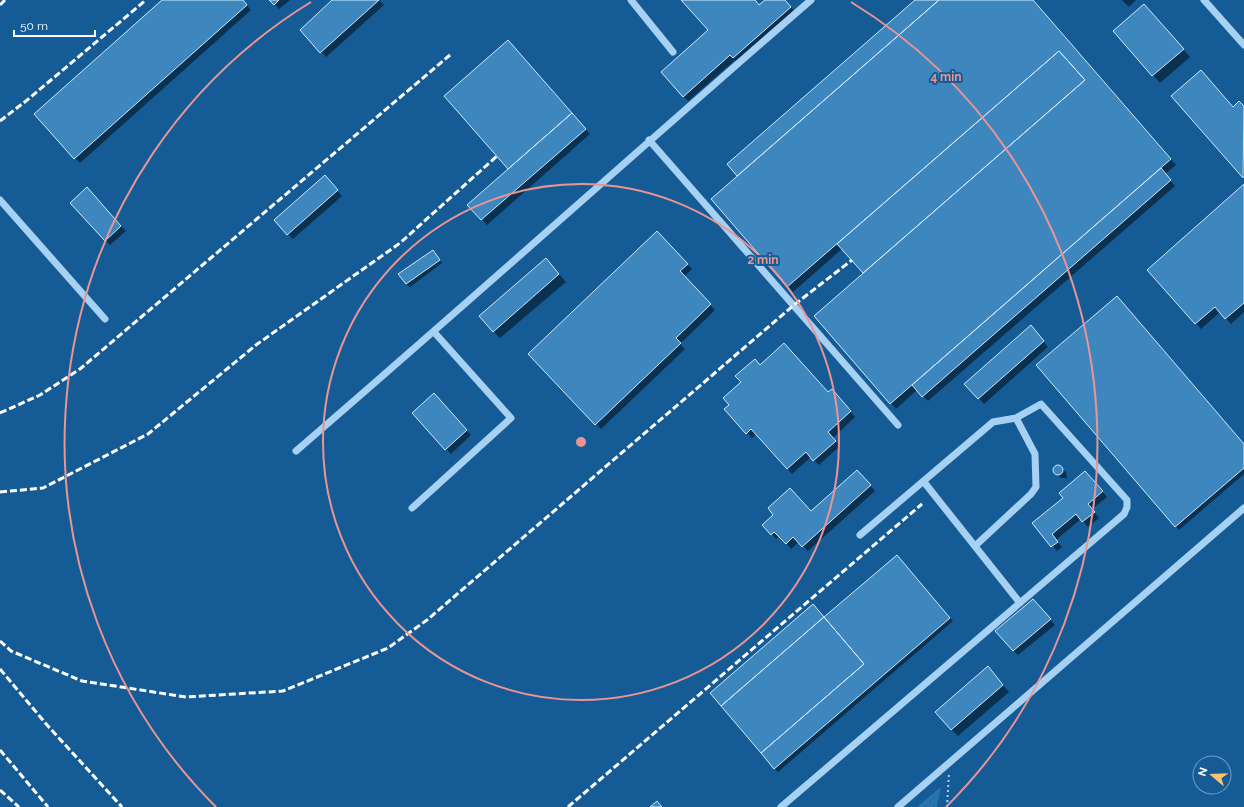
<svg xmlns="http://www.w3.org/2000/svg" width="1244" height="807" font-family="Raleway,sans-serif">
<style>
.grass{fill:url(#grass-dots)}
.shadow{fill:#0007}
.building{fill:#3e86be;stroke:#cfe9fc}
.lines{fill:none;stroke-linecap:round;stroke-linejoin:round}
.path{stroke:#a7d1f2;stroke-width:2;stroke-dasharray:2 3;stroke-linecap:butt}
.minor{stroke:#a7d1f2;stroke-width:7}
.rail{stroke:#fff;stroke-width:3;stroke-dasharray:7 3;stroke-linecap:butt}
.ring{fill:none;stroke:#ea9494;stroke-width:2}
.centre{fill:#ea9494;stroke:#155c97;stroke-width:2}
.ring-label{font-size:12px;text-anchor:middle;font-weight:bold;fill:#ea9494;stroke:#155c97;stroke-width:4;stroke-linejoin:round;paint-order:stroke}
</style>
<defs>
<pattern id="grass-dots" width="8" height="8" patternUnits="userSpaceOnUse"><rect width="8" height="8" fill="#2575b3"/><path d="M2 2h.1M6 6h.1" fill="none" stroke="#386080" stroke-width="1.8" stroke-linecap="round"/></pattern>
</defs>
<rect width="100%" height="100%" fill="#155c97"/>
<!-- grass -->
<path class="grass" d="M941,787L937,807H917Z"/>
<!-- shadow -->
<path class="shadow" d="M164,0H242L251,10L80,163L75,158Z
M271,0H290L279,9Z
M334,0H379L384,5L326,57L301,30Z
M683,0H754L760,6L767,0H785L795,12L738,63L735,60L688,101L683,96L709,30Z
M917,0H1033L1176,165L1165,174L1175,186L928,401L917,390L896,409L815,316L864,273L843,248L793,292L712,199L739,176L728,164Z
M1122,0H1136L1129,7Z
M1144,5L1190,57L1160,83L1114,31Z
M513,46L590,134L487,225L469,205L509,169L445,96Z
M1207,78L1234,108L1239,102L1244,107V177L1172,96Z
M330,182L342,196L293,239L288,234Z
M1244,185V312L1231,324L1220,312L1201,329L1149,270Z
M92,194L126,231L110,245L105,240Z
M656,232L692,269L684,277L715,310L680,344L685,349L601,429L529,354Z
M433,251L442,263L410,287L406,284Z
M553,267L566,282L500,338L493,331Z
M1036,332L1048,347L984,404L966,384Z
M1038,365L1244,445V474L1179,530Z
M760,366L837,396L855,417L833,438L840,446L819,465L811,457L792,474L756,434L752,438L747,433L730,405Z
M439,400L471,435L451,454L446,449Z
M1058,466L1066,472L1067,478H1061L1056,473L1054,470Z
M862,476L875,491L808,551L799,542L791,549L780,536L776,539L763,525L811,513Z
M1090,477L1107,497L1092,509L1099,518L1088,527L1081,519L1056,540L1062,547L1057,551L1033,523Z
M900,560L953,621L778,772L761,753L824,619Z
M1038,605L1055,625L1018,655L1013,650Z
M994,675L1009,692L958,736L951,729Z"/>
<!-- building -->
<path class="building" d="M162,0H243L247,5L74,159L34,114Z
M269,0H279L274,5Z
M332,0H379L320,53L300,30Z
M681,0H755L759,5L765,0H785L791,7L733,58L730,55L683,97L661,72L708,30Z
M915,0H939L737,176L727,164Z
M939,0H1033L1171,159L890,404L814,316L1085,80L1059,51L787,287L711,199Z
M1144,4L1184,49L1152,76L1113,31Z
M508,40L572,113L508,169L444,96Z
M1059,51L1085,80L863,273L837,244Z
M1201,70L1233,107L1239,101L1244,106L1243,178L1171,96Z
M572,113L586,129L481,220L467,205Z
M1161,168L1171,180L922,397L912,385Z
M325,175L338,190L287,235L274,220Z
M1244,184V303L1225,319L1215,307L1195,324L1147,270Z
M87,187L121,226L105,241L70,203Z
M657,231L688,264L680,271L711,304L676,338L681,343L595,425L528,354Z
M433,250L440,260L406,284L398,274Z
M546,258L559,274L493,332L479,316Z
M1117,296L1244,444V468L1175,527L1036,365Z
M1031,325L1044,341L978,399L964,384Z
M784,343L828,392L832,389L851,411L828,432L836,441L813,461L806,452L787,469L751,429L746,434L724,409L729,405L723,398L741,382L735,376L755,359L760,365Z
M434,393L467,430L445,450L412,413Z
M1053 470a5 5 0 1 1 10 0a5 5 0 1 1-10 0Z
M857,470L871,485L802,547L793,537L786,544L774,532L771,535L762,525L773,515L768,508L790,488L811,511Z
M1085,471L1103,491L1088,504L1095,512L1082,522L1076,514L1052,534L1058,542L1051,547L1032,523L1063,498L1059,493Z
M897,555L950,618L774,769L761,753L864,664L824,617Z
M1033,599L1051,619L1013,651L995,631Z
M813,604L824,617L721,706L710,693Z
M824,617L864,664L761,753L721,706Z
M988,666L1003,685L951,730L935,712Z
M657,801L662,807H650Z"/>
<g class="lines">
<!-- path -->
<path class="path" d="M947,807L949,773"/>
<!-- minor -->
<path class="minor" d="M631,0L673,52
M1204,0L1244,45
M649,140L898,425
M0,200L105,319
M296,451C469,302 639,149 811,0
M924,482L1020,603
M412,508L511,418L434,332
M975,546L1031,494L1036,487L1035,454L1016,418
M781,807L1124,514L1127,507V500L1041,404L1016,418L993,422L860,535
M898,807L1244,508"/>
<!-- rail -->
<path class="rail" d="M0,5L5,0
M0,121L26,101L146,0
M0,413L40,395L80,369L450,55
M0,492L43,488L148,434L256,345L400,243L497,156
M0,641L11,651L82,681L186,697L283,691L388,648L427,620L794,305L852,260
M0,669L47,725L122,807
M0,750L48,807
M0,790L19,807
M568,807L922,504"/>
</g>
<!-- distance rings -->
<g class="ring">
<circle cx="581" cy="442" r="258"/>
<path d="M216 807A516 516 0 0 1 311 2M851 2A516 516 0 0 1 946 807"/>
</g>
<circle cx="581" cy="442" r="6" class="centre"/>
<g class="ring-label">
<text x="946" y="81">4 min</text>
<text x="763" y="264">2 min</text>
</g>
<!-- north arrow -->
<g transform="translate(1212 775) rotate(289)"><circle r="19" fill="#155c97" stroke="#739dc1"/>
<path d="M0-3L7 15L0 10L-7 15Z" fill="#ffc268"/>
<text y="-6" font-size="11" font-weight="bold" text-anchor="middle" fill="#ffffff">N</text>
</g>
<!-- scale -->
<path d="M14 30v6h81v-6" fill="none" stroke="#ffffff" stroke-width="2"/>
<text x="20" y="30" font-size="12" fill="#ffffff" stroke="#155c97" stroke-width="3" paint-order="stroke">50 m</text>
</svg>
